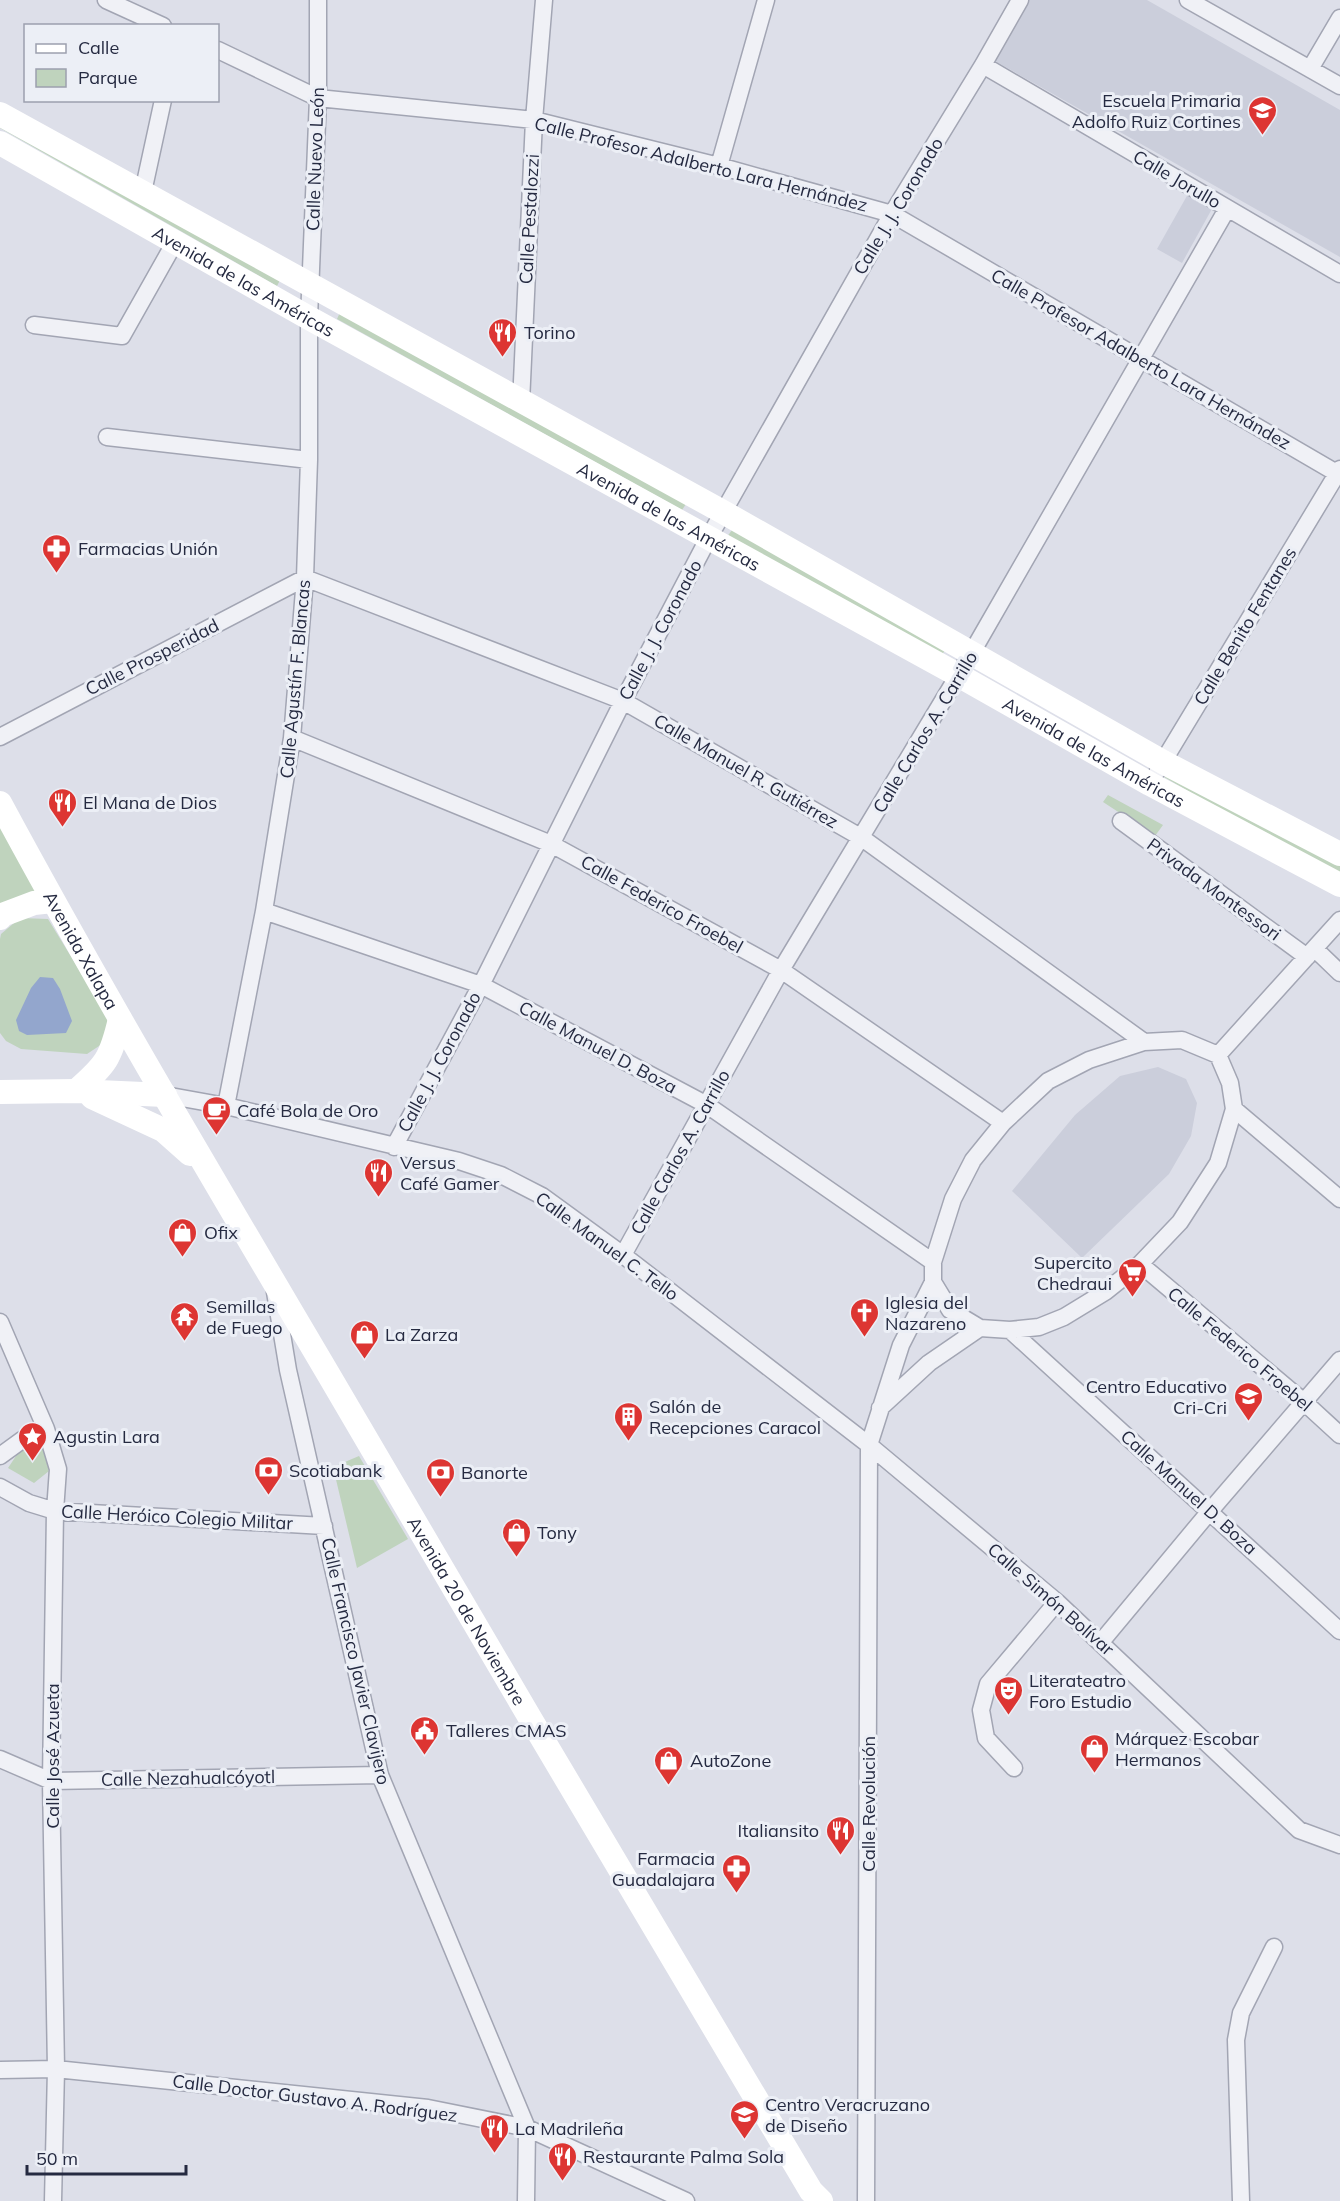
<svg xmlns="http://www.w3.org/2000/svg" width="1340" height="2201" font-family="Mulish,sans-serif">
<style>
.built{fill:#cbcedb}
.green{fill:#bfd3bd}
.water{fill:#93a6cd}
.lines{fill:none;stroke-linecap:round;stroke-linejoin:round}
.street-casing{stroke:#a2a5b3;stroke-width:19}
.street{stroke:#f0f1f6;stroke-width:16}
.secondary{stroke:#fff;stroke-width:24}
.labels{text-anchor:middle;dominant-baseline:central;stroke-width:6;stroke-linejoin:round;paint-order:stroke}
.poi-label{font-size:18px;fill:#252a41;stroke:#eceff6;text-anchor:start}
.street-label{font-size:18px;fill:#252a41;stroke:#eceff6}
</style>
<rect width="100%" height="100%" fill="#dddfe9"/>
<!-- built -->
<path class="built" d="M1029,0H1147L1340,110V257L995,61Z
M1188,194L1213,207L1182,263L1157,249Z
M1158,1067L1186,1079L1197,1103L1191,1136L1169,1174L1082,1258L1012,1191L1075,1115L1120,1076Z"/>
<!-- green -->
<path class="green" d="M0,117L282,276L277,286L0,128Z
M342,308L688,501L682,510L337,319Z
M734,527L948,646L941,656L727,537Z
M1170,766L1340,866V880L1164,777Z
M1108,795L1163,825L1155,836L1103,802Z
M0,817L42,893L0,910Z
M20,918L48,919L110,1020L108,1040L87,1054L21,1049L6,1041L0,1033V939L1,934Z
M40,1437L49,1471L34,1483L8,1468L22,1447Z
M359,1456L408,1539L357,1568L333,1467Z"/>
<!-- water -->
<path class="water" d="M40,977L53,978L60,989L72,1021L66,1033L27,1035L19,1031L16,1020L31,988Z"/>
<g class="lines">
<defs>
<path id="street" d="M106,0L163,26
M1188,0L1340,86
M218,50L318,98L534,120L719,166L892,214L1340,475
M983,65L1340,274
M1310,69L1340,18
M719,166L766,0
M143,192L163,100
M34,325L122,336L175,242
M521,403L534,120L544,0
M107,437L309,460
M0,737L305,578L623,701L862,838L1144,1042
M292,738L551,844L781,970L1003,1123
M1158,770L1340,469
M1121,821L1307,957
M264,911L481,985L707,1105L933,1262
M1315,949L1340,973
M1218,1055L1340,920
M165,1095L226,1106L459,1161L501,1175L542,1196L623,1255L869,1445L1057,1602L1299,1830L1340,1845
M226,1106L264,911L292,738L305,578L309,460V318L318,98V0
M1234,1109L1340,1199
M394,1147L481,985L623,701L708,539L892,214L983,65L1020,0
M623,1255L781,970L971,654L1227,209
M1140,1264L1304,1402L1340,1435
M275,1292L288,1370L380,1775L527,2128L526,2201
M0,1322L46,1429L58,1469L55,1511L51,1781L56,2069L53,2201
M1010,1330L1340,1631
M880,1408L929,1363L980,1328
M0,1456L22,1440L46,1429
M0,1487L29,1503L55,1511L324,1526
M1101,1642L1210,1511L1340,1360
M0,1759L51,1781L380,1775
M1014,1768L986,1738L981,1710L988,1684L1057,1602
M0,2070L56,2069L428,2108L527,2128L686,2201
M866,2201L869,1445L901,1345L933,1282V1262L953,1199L973,1160L1003,1123L1048,1081L1089,1060L1144,1042L1182,1040L1218,1055L1230,1083L1234,1109L1218,1163L1180,1222L1140,1264L1105,1292L1064,1317L1039,1327L1010,1330L980,1328L950,1310L933,1282
M1241,2201L1236,2040L1241,2013L1274,1947"/>
</defs>
<!-- street casing -->
<use href="#street" class="street-casing"/>
<!-- street -->
<use href="#street" class="street"/>
<!-- secondary -->
<g class="secondary">
<path d="M0,114L723,512L1163,762L1340,854"/>
<path id="s1" d="M0,143L309,318L958,675L1150,784L1340,885"/>
<path id="s2" d="M0,803C105,998 218,1187 330,1377C489,1649 649,1921 811,2191L821,2201"/>
<path d="M0,918L2,915L34,903L53,901"/>
<path d="M76,1091C106,1065 111,1058 120,1019"/>
<path d="M0,1092L76,1091L165,1095"/>
<path d="M92,1097L163,1130L190,1154"/>
</g>
</g>
<!-- icons -->
<defs>
<symbol id="school-pin" viewBox="-11 -11 22 30"><path d="M0 17L-7.5 6A9.5 9.5 0 1 1 7.5 6Z" fill="#dd3532" stroke="#eceff6"/><path d="M0-5L7-2L0 1L-7-2ZM-4 1L0 2.5L4 1V4Q0 6-4 4Z" fill="#fff"/></symbol>
<symbol id="restaurant-pin" viewBox="-11 -11 22 30"><path d="M0 17L-7.5 6A9.5 9.5 0 1 1 7.5 6Z" fill="#dd3532" stroke="#eceff6"/><path d="M-5-6h1v4h1v-4h1v4h1v-4h1v5L-1.5 .5V6h-2V.5L-5-1ZM5-6V6H3V1.5H1.5Q1.5-4 5-6Z" fill="#fff"/></symbol>
<symbol id="pharmacy-pin" viewBox="-11 -11 22 30"><path d="M0 17L-7.5 6A9.5 9.5 0 1 1 7.5 6Z" fill="#dd3532" stroke="#eceff6"/><path d="M-2-6h4v4h4v4h-4v4h-4v-4h-4v-4h4Z" fill="#fff"/></symbol>
<symbol id="cafe-pin" viewBox="-11 -11 22 30"><path d="M0 17L-7.5 6A9.5 9.5 0 1 1 7.5 6Z" fill="#dd3532" stroke="#eceff6"/><path d="M-5.5-4.5H6V0H3Q3 3.5 0 3.5H-2.5Q-5.5 3.5-5.5 0ZM3-3.2v2h1.7v-2ZM-6 4.5H4V6H-6Z" fill="#fff"/></symbol>
<symbol id="shop-pin" viewBox="-11 -11 22 30"><path d="M0 17L-7.5 6A9.5 9.5 0 1 1 7.5 6Z" fill="#dd3532" stroke="#eceff6"/><path d="M-5-2.5h2.3a2.7 3.5 0 0 1 5.4 0H5L5.5 6h-11ZM-1.5-2.5h3a1.5 2.3 0 0 0-3 0Z" fill="#fff"/></symbol>
<symbol id="supermarket-pin" viewBox="-11 -11 22 30"><path d="M0 17L-7.5 6A9.5 9.5 0 1 1 7.5 6Z" fill="#dd3532" stroke="#eceff6"/><path d="M-6-5.5h2.5l.6 2H6L4.5 2H-2.5L-4.4-4H-6ZM-1.5 3.2a1.3 1.3 0 1 0 .1 0ZM3 3.2a1.3 1.3 0 1 0 .1 0Z" fill="#fff"/></symbol>
<symbol id="church-pin" viewBox="-11 -11 22 30"><path d="M0 17L-7.5 6A9.5 9.5 0 1 1 7.5 6Z" fill="#dd3532" stroke="#eceff6"/><path d="M-1.2-6h2.4v3.5h3.3v2.4h-3.3V6h-2.4V-.1h-3.3v-2.4h3.3Z" fill="#fff"/></symbol>
<symbol id="temple-pin" viewBox="-11 -11 22 30"><path d="M0 17L-7.5 6A9.5 9.5 0 1 1 7.5 6Z" fill="#dd3532" stroke="#eceff6"/><path d="M0-6L5-2H3V0L6.5 2.5H4V6H1.5V3h-3V6H-4V2.5H-6.5L-3 0V-2H-5Z" fill="#fff"/></symbol>
<symbol id="building-pin" viewBox="-11 -11 22 30"><path d="M0 17L-7.5 6A9.5 9.5 0 1 1 7.5 6Z" fill="#dd3532" stroke="#eceff6"/><path d="M-4-6H4V6H1V3H-1V6H-4ZM-2.5-4.3h1.7v1.8h-1.7ZM.8-4.3h1.7v1.8H.8ZM-2.5-1h1.7V.8h-1.7ZM.8-1h1.7V.8H.8Z" fill="#fff"/></symbol>
<symbol id="sight-pin" viewBox="-11 -11 22 30"><path d="M0 17L-7.5 6A9.5 9.5 0 1 1 7.5 6Z" fill="#dd3532" stroke="#eceff6"/><path d="M0-6L1.8-2.2L6-1.7L2.9 1.2L3.7 5.4L0 3.3L-3.7 5.4L-2.9 1.2L-6-1.7L-1.8-2.2Z" fill="#fff"/></symbol>
<symbol id="bank-pin" viewBox="-11 -11 22 30"><path d="M0 17L-7.5 6A9.5 9.5 0 1 1 7.5 6Z" fill="#dd3532" stroke="#eceff6"/><path d="M-6-4H6V4H-6ZM0-2.3a2.3 2.3 0 1 0 0 4.6a2.3 2.3 0 1 0 0-4.6Z" fill="#fff"/></symbol>
<symbol id="theatre-pin" viewBox="-11 -11 22 30"><path d="M0 17L-7.5 6A9.5 9.5 0 1 1 7.5 6Z" fill="#dd3532" stroke="#eceff6"/><path d="M-5-5.5Q0-4 5-5.5V0Q5 5 0 6Q-5 5-5 0ZM-3.3-2.5H-1v1.5H-3.3ZM1-2.5H3.3v1.5H1ZM-2.8 1Q0 5.5 2.8 1Z" fill="#fff"/></symbol>
<symbol id="civic-pin" viewBox="-11 -11 22 30"><path d="M0 17L-7.5 6A9.5 9.5 0 1 1 7.5 6Z" fill="#dd3532" stroke="#eceff6"/><path d="M-.6-6.5H3V-4.5H.6V-3L4-1V1h2V6H-6V1h2V-1L-.6-3ZM-1.2 2.5V6h2.4V2.5Z" fill="#fff"/></symbol>
</defs>
<g fill-rule="evenodd">
<use href="#school-pin" x="1246" y="94" width="33" height="45"/>
<use href="#restaurant-pin" x="486" y="316" width="33" height="45"/>
<use href="#pharmacy-pin" x="40" y="532" width="33" height="45"/>
<use href="#restaurant-pin" x="46" y="786" width="33" height="45"/>
<use href="#cafe-pin" x="200" y="1094" width="33" height="45"/>
<use href="#restaurant-pin" x="362" y="1156" width="33" height="45"/>
<use href="#shop-pin" x="166" y="1216" width="33" height="45"/>
<use href="#supermarket-pin" x="1116" y="1256" width="33" height="45"/>
<use href="#church-pin" x="848" y="1296" width="33" height="45"/>
<use href="#temple-pin" x="168" y="1300" width="33" height="45"/>
<use href="#shop-pin" x="348" y="1318" width="33" height="45"/>
<use href="#school-pin" x="1232" y="1380" width="33" height="45"/>
<use href="#building-pin" x="612" y="1400" width="33" height="45"/>
<use href="#sight-pin" x="16" y="1420" width="33" height="45"/>
<use href="#bank-pin" x="252" y="1454" width="33" height="45"/>
<use href="#bank-pin" x="424" y="1456" width="33" height="45"/>
<use href="#shop-pin" x="500" y="1516" width="33" height="45"/>
<use href="#theatre-pin" x="992" y="1674" width="33" height="45"/>
<use href="#civic-pin" x="408" y="1714" width="33" height="45"/>
<use href="#shop-pin" x="1078" y="1732" width="33" height="45"/>
<use href="#shop-pin" x="652" y="1744" width="33" height="45"/>
<use href="#restaurant-pin" x="824" y="1814" width="33" height="45"/>
<use href="#pharmacy-pin" x="720" y="1852" width="33" height="45"/>
<use href="#school-pin" x="728" y="2098" width="33" height="45"/>
<use href="#restaurant-pin" x="478" y="2112" width="33" height="45"/>
<use href="#restaurant-pin" x="546" y="2140" width="33" height="45"/>
</g>
<g class="labels">
<!-- poi labels -->
<g class="poi-label">
<text x="1241" y="100" text-anchor="end">Escuela Primaria<tspan x="1241" dy="21">Adolfo Ruiz Cortines</tspan></text>
<text x="524" y="332">Torino</text>
<text x="78" y="548">Farmacias Unión</text>
<text x="83" y="802">El Mana de Dios</text>
<text x="237" y="1110">Café Bola de Oro</text>
<text x="400" y="1162">Versus<tspan x="400" dy="21">Café Gamer</tspan></text>
<text x="204" y="1232">Ofix</text>
<text x="1112" y="1262" text-anchor="end">Supercito<tspan x="1112" dy="21">Chedraui</tspan></text>
<text x="885" y="1302">Iglesia del<tspan x="885" dy="21">Nazareno</tspan></text>
<text x="206" y="1306">Semillas<tspan x="206" dy="21">de Fuego</tspan></text>
<text x="385" y="1334">La Zarza</text>
<text x="1227" y="1386" text-anchor="end">Centro Educativo<tspan x="1227" dy="21">Cri-Cri</tspan></text>
<text x="649" y="1406">Salón de<tspan x="649" dy="21">Recepciones Caracol</tspan></text>
<text x="53" y="1436">Agustin Lara</text>
<text x="289" y="1470">Scotiabank</text>
<text x="461" y="1472">Banorte</text>
<text x="537" y="1532">Tony</text>
<text x="1029" y="1680">Literateatro<tspan x="1029" dy="21">Foro Estudio</tspan></text>
<text x="446" y="1730">Talleres CMAS</text>
<text x="1115" y="1738">Márquez Escobar<tspan x="1115" dy="21">Hermanos</tspan></text>
<text x="690" y="1760">AutoZone</text>
<text x="819" y="1830" text-anchor="end">Italiansito</text>
<text x="715" y="1858" text-anchor="end">Farmacia<tspan x="715" dy="21">Guadalajara</tspan></text>
<text x="765" y="2104">Centro Veracruzano<tspan x="765" dy="21">de Diseño</tspan></text>
<text x="515" y="2128">La Madrileña</text>
<text x="583" y="2156">Restaurante Palma Sola</text>
</g>
<!-- street labels -->
<g class="street-label">
<text transform="translate(315 159) rotate(-88)">Calle Nuevo León</text>
<text transform="translate(701 164) rotate(14)">Calle Profesor Adalberto Lara Hernández</text>
<text transform="translate(1177 179) rotate(30)">Calle Jorullo</text>
<text transform="translate(898 206) rotate(-59)">Calle J. J. Coronado</text>
<text transform="translate(529 219) rotate(-87)">Calle Pestalozzi</text>
<text stroke="none"><textPath href="#s1" startOffset="280">Avenida de las Américas</textPath></text>
<text transform="translate(1141 359) rotate(30)">Calle Profesor Adalberto Lara Hernández</text>
<text stroke="none"><textPath href="#s1" startOffset="766">Avenida de las Américas</textPath></text>
<text transform="translate(1245 626) rotate(-59)">Calle Benito Fentanes</text>
<text transform="translate(660 630) rotate(-62)">Calle J. J. Coronado</text>
<text transform="translate(152 657) rotate(-27)">Calle Prosperidad</text>
<text transform="translate(295 679) rotate(-85)">Calle Agustín F. Blancas</text>
<text transform="translate(925 732) rotate(-59)">Calle Carlos A. Carrillo</text>
<text stroke="none"><textPath href="#s1" startOffset="1252">Avenida de las Américas</textPath></text>
<text transform="translate(746 771) rotate(30)">Calle Manuel R. Gutiérrez</text>
<text transform="translate(1214 889) rotate(36)">Privada Montessori</text>
<text transform="translate(662 904) rotate(29)">Calle Federico Froebel</text>
<text stroke="none"><textPath href="#s2" startOffset="168">Avenida Xalapa</textPath></text>
<text transform="translate(598 1047) rotate(28)">Calle Manuel D. Boza</text>
<text transform="translate(439 1062) rotate(-62)">Calle J. J. Coronado</text>
<text transform="translate(680 1152) rotate(-61)">Calle Carlos A. Carrillo</text>
<text transform="translate(607 1246) rotate(36)">Calle Manuel C. Tello</text>
<text transform="translate(1240 1349) rotate(40)">Calle Federico Froebel</text>
<text transform="translate(1189 1492) rotate(42)">Calle Manuel D. Boza</text>
<text transform="translate(177 1517) rotate(3)">Calle Heróico Colegio Militar</text>
<text transform="translate(1051 1599) rotate(41)">Calle Simón Bolívar</text>
<text stroke="none"><textPath href="#s2" startOffset="933">Avenida 20 de Noviembre</textPath></text>
<text transform="translate(356 1661) rotate(77)">Calle Francisco Javier Clavijero</text>
<text transform="translate(52 1756) rotate(-90)">Calle José Azueta</text>
<text transform="translate(188 1778) rotate(-1)">Calle Nezahualcóyotl</text>
<text transform="translate(868 1804) rotate(-90)">Calle Revolución</text>
<text transform="translate(315 2098) rotate(7)">Calle Doctor Gustavo A. Rodríguez</text>
</g>
</g>
<!-- legend -->
<rect x="24" y="24" width="195" height="78" fill="#eceff6" stroke="#9ca0ae" stroke-width="1.5"/>
<rect x="36" y="44" width="30" height="9" fill="#ffffff" stroke="#9ca0ae" stroke-width="1.5"/>
<text x="78" y="54" font-size="18" fill="#252a41">Calle</text>
<rect x="36" y="69" width="30" height="18" fill="#bfd3bd" stroke="#9ca0ae" stroke-width="1.5"/>
<text x="78" y="84" font-size="18" fill="#252a41">Parque</text>
<!-- scale -->
<path d="M27 2165v9h159v-9" fill="none" stroke="#252a41" stroke-width="3"/>
<text x="36" y="2165" font-size="18" fill="#252a41" stroke="#eceff6" stroke-width="4.5" paint-order="stroke">50 m</text>
</svg>
